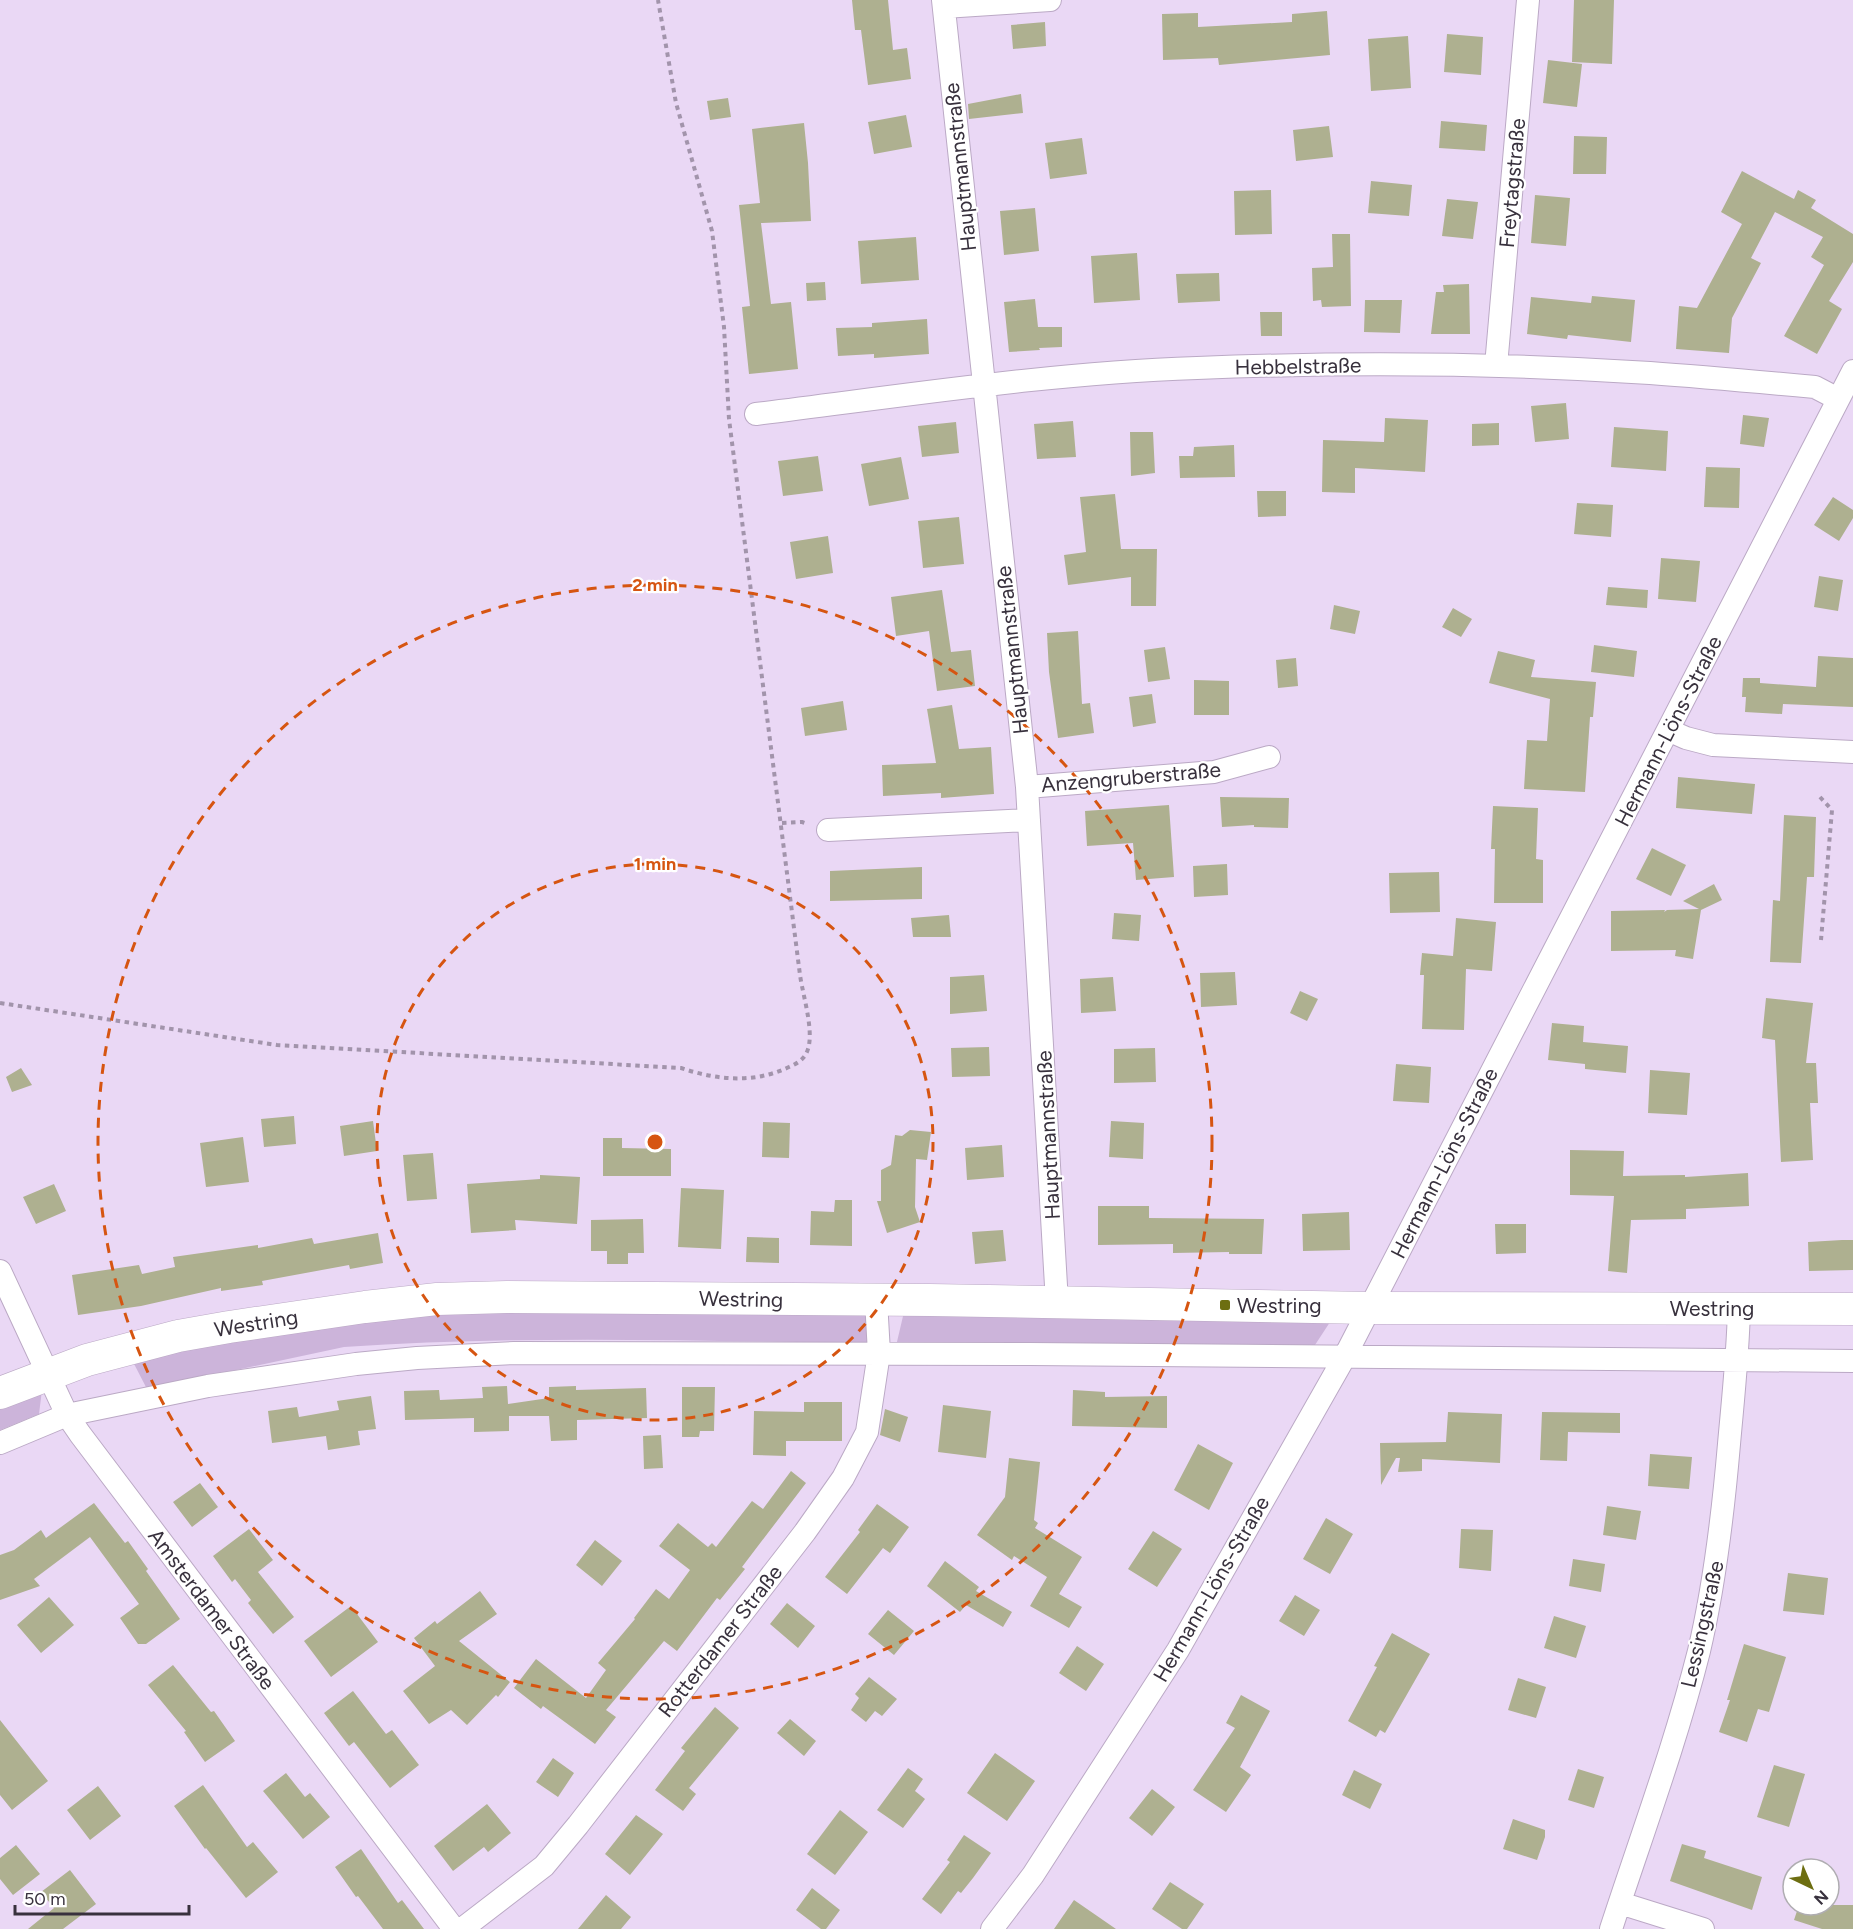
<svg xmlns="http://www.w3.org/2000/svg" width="1853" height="1929" font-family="Figtree,sans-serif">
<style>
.green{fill:#ccb4da}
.building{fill:#aeb090}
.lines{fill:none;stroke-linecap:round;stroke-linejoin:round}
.street-casing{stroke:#bba9c5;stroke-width:24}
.secondary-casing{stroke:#bba9c5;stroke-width:33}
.path{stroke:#a294ab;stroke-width:4;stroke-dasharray:4.5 4.5;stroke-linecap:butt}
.street{stroke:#fff;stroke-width:22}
.secondary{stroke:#fff;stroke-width:32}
.ring{fill:none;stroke:#d65511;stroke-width:3;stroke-dasharray:10 8}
.poi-dot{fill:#6d6e11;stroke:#fff;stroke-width:2}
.labels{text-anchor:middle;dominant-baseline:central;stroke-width:4.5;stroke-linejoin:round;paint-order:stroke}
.street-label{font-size:21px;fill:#38313d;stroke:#fff}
.poi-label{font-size:21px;fill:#38313d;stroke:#fff;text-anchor:start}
.centre{fill:#d65511;stroke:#fff;stroke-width:3}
.ring-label{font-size:18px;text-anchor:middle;font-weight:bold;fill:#d65511;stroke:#fff;stroke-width:4.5;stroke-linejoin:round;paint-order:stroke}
</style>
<rect width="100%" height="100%" fill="#ead8f5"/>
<!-- green -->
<path class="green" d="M369,1312L868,1313L867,1343C692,1341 518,1335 344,1347L147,1389L132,1360Z
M904,1312L1332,1319L1315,1345L896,1346Z
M42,1390L39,1414L0,1430V1405Z"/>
<!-- building -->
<path class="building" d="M852,0H888L893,50L907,48L911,79L868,85L861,30H855Z
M1574,0H1614L1612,64L1572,62Z
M1327,11L1330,55L1219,65L1218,58L1163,60L1162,14L1198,13V27L1292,22V14Z
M1045,22L1046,46L1013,49L1011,25Z
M1447,34L1483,37L1481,75L1444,72Z
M1408,36L1411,88L1371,91L1368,39Z
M1548,60L1582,64L1577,107L1543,103Z
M1021,94L1023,113L969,119L968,104Z
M728,98L731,117L710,120L707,101Z
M906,115L912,147L874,154L868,122Z
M1441,121L1487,125L1485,151L1439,148Z
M804,123L808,163L811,221L761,223L771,304L791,302L798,369L749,374L742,307L750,306L739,205L760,203L752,129Z
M1329,126L1333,157L1296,161L1293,130Z
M1574,136L1607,137L1606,174H1573Z
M1082,138L1087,174L1050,179L1045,143Z
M1742,171L1794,199L1798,190L1816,200L1811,208L1853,234V262L1829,301L1842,309L1817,354L1784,336L1824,265L1811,257L1823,237L1775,212L1751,258L1761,263L1732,318L1729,353L1676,349L1679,306L1697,308L1742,224L1721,212Z
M1371,181L1412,185L1409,216L1368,213Z
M1271,190L1272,234L1235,235L1234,191Z
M1535,195L1570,198L1566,246L1531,243Z
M1447,199L1478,202L1473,239L1442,236Z
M1035,208L1039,251L1004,255L1000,211Z
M1332,234H1350L1351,306L1322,307L1321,300L1313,301L1312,268L1333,267Z
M916,237L919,280L861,284L858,241Z
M1137,253L1140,300L1094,303L1091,256Z
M1219,273L1220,301L1178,303L1176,274Z
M825,282L826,300L807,301L806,283Z
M1469,284L1470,334H1431L1436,292H1444L1443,285Z
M1592,296L1635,300L1631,342L1568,335L1567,339L1527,334L1531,297L1591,303Z
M1035,299L1038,327H1062V347L1039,348L1040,350L1009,352L1004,302Z
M1365,300H1402L1400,333L1364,332Z
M1260,312H1282V336H1261Z
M927,319L929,354L874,358V354L838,356L836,328L872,327V323Z
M1566,403L1569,439L1535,442L1531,406Z
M1743,415L1769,418L1764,447L1740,444Z
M1385,418L1428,420L1425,472L1355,468V493L1322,492L1323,440L1384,442Z
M1073,421L1076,457L1037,459L1034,424Z
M956,422L959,453L922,457L918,426Z
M1499,423V445L1472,446V424Z
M1614,427L1668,431L1666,471L1611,467Z
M1130,432H1153L1155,473L1131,476Z
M1234,445L1235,477L1180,478L1179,456H1193L1194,447Z
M818,456L823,491L783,496L778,461Z
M901,457L909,499L869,506L861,464Z
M1706,467L1740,468L1739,508L1704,507Z
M1257,491H1286V516L1258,517Z
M1115,494L1121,549H1157L1156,606H1131V577L1068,585L1064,555L1086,552L1080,497Z
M1833,497L1853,510V518L1839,541L1814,525Z
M1577,503L1613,505L1611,537L1574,534Z
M959,517L964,564L923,568L918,521Z
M828,536L833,573L796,579L790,542Z
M1661,558L1700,561L1696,602L1658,599Z
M1819,576L1843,580L1838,611L1814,607Z
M1608,587L1648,590L1647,608L1606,605Z
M942,590L951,652L971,650L975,686L937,691L929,631L896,636L891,597Z
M1334,605L1360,611L1355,634L1330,629Z
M1453,608L1472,619L1461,637L1442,627Z
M1078,631L1082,704L1090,703L1094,733L1058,738L1049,672L1047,633Z
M1594,645L1637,651L1634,677L1591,672Z
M1165,647L1170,679L1148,682L1144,650Z
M1498,651L1535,660L1531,677L1596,682L1593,717H1590L1585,792L1524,789L1527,740L1547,741L1550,699L1489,683Z
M1818,656L1853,658V707L1783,704L1782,714L1745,712L1746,697H1742L1743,678H1760V683L1816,687Z
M1296,658L1298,686L1278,688L1276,660Z
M1194,680L1229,681V715H1194Z
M1152,694L1156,723L1133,727L1129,697Z
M843,701L847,730L805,736L801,708Z
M952,705L959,749L991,747L994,794L941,798V793L883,796L882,765L936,763L927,709Z
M1678,777L1755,784L1752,814L1676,808Z
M1220,797L1289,798L1288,828L1254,827V825L1222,827Z
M1169,805L1174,877L1136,880L1133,843L1087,846L1085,811Z
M1493,806L1538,808L1536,859L1543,860V903H1494L1495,849H1491Z
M1784,815L1816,817L1814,877H1807L1801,963L1770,962L1773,900L1780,901Z
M1652,848L1686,865L1671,896L1636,879Z
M1227,864L1228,895L1194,897L1193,866Z
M922,867V899L830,901V871Z
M1439,872L1440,912L1390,913L1389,873Z
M1714,884L1722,900L1701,910L1693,959L1675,956L1676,950L1611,951V911L1665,910L1664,912L1667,910L1699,909L1683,901Z
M1114,913L1141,915L1139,941L1112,939Z
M949,915L951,937H913L911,918Z
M1456,918L1496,922L1492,971L1466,969L1464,1030L1422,1029L1424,975H1420L1422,953L1453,956Z
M1235,972L1237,1005L1201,1007L1200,973Z
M984,975L987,1011L950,1014V977Z
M1113,977L1116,1011L1081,1013L1080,979Z
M1300,991L1318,999L1307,1021L1290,1013Z
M1766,998L1813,1003L1806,1063H1816L1818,1103H1810L1813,1160L1781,1162L1775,1040L1762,1038Z
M1552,1023L1584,1026L1583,1042L1628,1046L1626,1073L1585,1069V1064L1548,1060Z
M989,1047L990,1076L952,1077L951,1048Z
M1155,1048L1156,1082L1114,1083V1049Z
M1396,1064L1431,1067L1429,1103L1393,1101Z
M21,1068L32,1085L12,1092L6,1077Z
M1650,1070L1690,1073L1687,1115L1648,1113Z
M294,1116L296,1144L264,1147L261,1119Z
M373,1121L377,1151L344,1156L340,1126Z
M1111,1121L1144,1123L1143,1159L1109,1157Z
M763,1122L790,1123L789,1158L762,1157Z
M910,1130L931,1132L927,1160L916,1159L915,1207L920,1222L887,1233L877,1201H881V1170L891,1165L895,1135L902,1136Z
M243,1137L249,1182L206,1187L200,1143Z
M603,1138H622V1148L671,1149V1176H603Z
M1002,1145L1004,1177L967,1180L965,1148Z
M1570,1150L1624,1151L1623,1176L1685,1175V1177L1748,1173L1749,1206L1686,1209V1219L1631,1220L1627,1273L1608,1271L1614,1196L1570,1195Z
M433,1153L437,1199L407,1201L403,1155Z
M540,1175L580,1177L577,1224L515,1220L516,1230L471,1233L467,1184L540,1179Z
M54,1184L66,1211L36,1224L23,1197Z
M681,1188L724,1190L721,1249L678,1247Z
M835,1200H852V1246L810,1245L811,1211L834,1212Z
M1098,1206H1149V1218L1264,1219L1262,1254H1229V1252L1173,1253V1244L1098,1245Z
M1349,1212L1350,1250L1303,1251L1302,1214Z
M643,1219L644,1253H628V1264H607V1251H591V1220Z
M1495,1224H1526V1253L1496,1254Z
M1003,1230L1006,1261L975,1264L972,1232Z
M378,1233L383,1263L350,1269L349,1265L262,1281L263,1285L221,1291V1288L141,1306L78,1315L72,1275L139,1265L142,1274L175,1267L173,1257L258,1245V1248L312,1238L314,1244Z
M747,1237L779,1238V1263L746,1262Z
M1842,1240H1853V1270L1809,1271L1808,1242Z
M507,1386L508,1404L549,1398V1387L576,1386V1390L646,1388L647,1418L577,1420V1440L551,1441L549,1416H509V1431L474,1432V1418L405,1420L404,1391L439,1390L440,1400L483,1398L482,1387Z
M682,1387H715L714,1431H700L699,1437H682Z
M1073,1390L1105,1392V1397L1167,1396V1428L1072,1426Z
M371,1396L376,1429L358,1431L360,1445L328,1450L326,1436L272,1443L268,1411L297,1407L299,1417L339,1410L337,1401Z
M804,1402H842V1441H786V1456L753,1455L754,1411L804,1412Z
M943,1405L991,1411L986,1458L938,1452Z
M885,1409L908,1417L900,1442L880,1435Z
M1448,1412L1502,1414L1500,1463L1422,1459V1471L1398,1472L1400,1458H1396L1381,1485L1380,1443L1446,1442Z
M1542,1412L1620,1413V1433L1568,1432L1567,1461L1540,1460Z
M661,1435L663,1468L644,1469L643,1436Z
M1198,1444L1233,1463L1209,1510L1174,1490Z
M1650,1454L1692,1457L1689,1489L1648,1486Z
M1009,1458L1040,1462L1034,1520L1038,1523L1035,1528L1082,1557L1059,1594L1082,1607L1069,1628L1030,1606L1047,1577L1014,1556L1012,1560L977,1535L1005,1497Z
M791,1471L806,1483L742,1567L745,1569L720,1600L717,1598L677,1651L664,1641L606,1710L616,1717L595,1744L543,1706L541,1709L514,1688L536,1659L586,1698L606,1670L598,1663L635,1619L634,1618L656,1589L669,1599L690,1570L659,1546L678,1523L708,1547L712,1543L716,1547L752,1501L763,1509Z
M200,1483L218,1507L192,1527L173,1502Z
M94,1503L125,1543L128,1541L148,1569L146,1571L180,1619L146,1644H138L120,1618L139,1604L90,1537L34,1579L40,1586L0,1600V1555L14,1550L41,1530L46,1538Z
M877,1504L909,1527L890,1553L883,1548L847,1594L825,1577L860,1532L858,1530Z
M1607,1506L1641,1511L1636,1540L1603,1535Z
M1326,1518L1353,1534L1330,1574L1303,1559Z
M249,1529L273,1560L258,1572L294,1617L273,1634L248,1603L251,1600L235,1579L232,1582L213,1556Z
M1461,1529L1493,1530L1491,1571L1459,1568Z
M1153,1531L1182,1549L1157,1587L1128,1569Z
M595,1540L622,1561L602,1586L576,1565Z
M1573,1559L1605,1564L1601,1592L1569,1586Z
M945,1561L979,1587L976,1591L1012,1612L1003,1627L966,1605L960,1612L927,1586Z
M1788,1573L1828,1578L1824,1615L1783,1611Z
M480,1591L497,1614L459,1641L510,1682L498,1697L496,1695L467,1725L451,1710L429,1724L403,1691L435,1666L414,1638L435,1621L437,1624Z
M1295,1595L1320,1610L1304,1636L1279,1621Z
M49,1597L74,1625L41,1653L17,1625Z
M787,1603L815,1626L798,1648L770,1624Z
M351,1606L378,1642L331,1677L304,1641Z
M888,1610L914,1631L894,1655L868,1634Z
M1554,1616L1586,1626L1576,1658L1544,1648Z
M1392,1633L1430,1654L1385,1733L1380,1730L1376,1737L1348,1721L1377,1667L1374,1666Z
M1744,1644L1786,1657L1769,1712L1758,1709L1747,1742L1719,1732L1730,1700H1727Z
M1077,1646L1104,1664L1086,1691L1059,1673Z
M173,1665L211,1712L214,1711L235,1741L205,1762L184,1732L186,1731L148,1685Z
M869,1677L897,1699L882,1716L875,1711L866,1722L851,1710L859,1698L855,1694Z
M1518,1678L1546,1687L1536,1718L1508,1710Z
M353,1691L386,1734L392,1730L419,1765L390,1788L354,1742L349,1746L324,1713Z
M1241,1695L1270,1711L1240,1767L1251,1775L1226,1812L1193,1790L1235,1728L1226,1723Z
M715,1707L739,1728L689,1788L696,1794L683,1811L655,1790L685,1751L681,1748Z
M790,1719L816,1741L804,1756L777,1733Z
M0,1720L48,1781L12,1810L0,1795Z
M995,1753L1035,1781L1007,1821L967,1793Z
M553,1758L574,1773L558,1797L536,1782Z
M1774,1765L1805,1774L1789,1827L1757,1817Z
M908,1768L923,1779L915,1791L925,1799L903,1828L877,1810Z
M1578,1769L1604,1777L1594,1808L1568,1800Z
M1354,1770L1382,1784L1370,1809L1342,1795Z
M286,1773L305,1797L310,1793L330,1817L303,1839L263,1791Z
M203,1785L247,1847L253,1842L278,1872L246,1898L206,1848L205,1849L174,1806Z
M98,1786L121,1816L90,1840L67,1810Z
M1152,1789L1175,1807L1152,1836L1129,1818Z
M487,1804L511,1833L488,1852L484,1847L453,1871L434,1846Z
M840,1810L868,1832L835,1875L807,1854Z
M636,1815L663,1834L630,1875L605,1854Z
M1513,1819L1545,1830V1837L1537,1860L1503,1849Z
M964,1835L991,1853L973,1878L961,1893L958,1891L941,1914L922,1899L950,1862L947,1860Z
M1682,1844L1706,1851L1704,1858L1762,1877L1752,1910L1670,1881Z
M16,1845L40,1874L13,1895L0,1879V1858Z
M361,1849L398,1903L402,1900L424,1929H383L358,1896L356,1897L335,1867Z
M70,1870L96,1904L63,1929H28L54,1908L41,1892Z
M1170,1882L1204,1904L1187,1929H1182L1152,1909Z
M812,1888L840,1910L826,1929H821L796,1910Z
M606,1895L631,1917L621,1929H578Z
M1074,1900L1116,1929H1054Z
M1799,1905H1853V1929H1822L1794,1920Z"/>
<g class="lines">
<defs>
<path id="street" d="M943,0L1027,787L1057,1303
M944,7L1050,0
M1496,366L1528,0
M756,414C902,396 1049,373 1197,368C1347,362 1499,363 1650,373C1705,377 1760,382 1815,387L1838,399
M1668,730L1686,738L1713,745L1853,752
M1027,787L1214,772L1269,757
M828,830L1029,820
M0,1271L67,1415L80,1434L454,1929
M0,1443L67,1415L208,1386L356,1364L417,1358L514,1353L1030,1354L1853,1361
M1620,1903L1703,1929
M462,1929L544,1866L578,1825L805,1532L843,1478L867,1432L879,1353L876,1300
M992,1929L1033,1875L1178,1650L1344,1358L1853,371
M1611,1929C1641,1837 1675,1746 1699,1651C1715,1583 1723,1514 1729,1444C1733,1399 1738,1354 1739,1308"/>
<path id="secondary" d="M0,1393L87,1360L178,1336L229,1327L365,1307L437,1299L507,1297L930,1300L1370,1308L1853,1309"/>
</defs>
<!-- street casing -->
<use href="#street" class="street-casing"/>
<!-- secondary casing -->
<use href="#secondary" class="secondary-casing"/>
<!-- path -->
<path class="path" d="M1820,797L1832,810L1821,940
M782,823L802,822L808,824
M0,1003L277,1045L681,1068C717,1080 753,1084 789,1067C798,1063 805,1059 808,1049C814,1030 803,996 800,975L729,419L724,327L712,231L676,103L658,0"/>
<!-- street -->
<use href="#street" class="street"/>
<!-- secondary -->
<use href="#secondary" class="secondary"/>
</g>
<!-- distance rings -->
<g class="ring">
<circle cx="655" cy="1142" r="278"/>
<circle cx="655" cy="1142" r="557"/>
</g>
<!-- markers -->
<rect class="poi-dot" x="1219" y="1299" width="12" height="12" rx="3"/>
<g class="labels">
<!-- street labels -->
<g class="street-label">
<text transform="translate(960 167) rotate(-96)">Hauptmannstraße</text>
<text transform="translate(1512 183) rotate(-85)">Freytagstraße</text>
<text transform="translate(1298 366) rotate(-1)">Hebbelstraße</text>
<text transform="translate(1012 650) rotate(-96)">Hauptmannstraße</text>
<text transform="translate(1668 731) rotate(-63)">Hermann-Löns-Straße</text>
<text transform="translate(1131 777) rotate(-5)">Anzengruberstraße</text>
<text transform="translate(1048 1135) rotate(-93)">Hauptmannstraße</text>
<text transform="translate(1444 1163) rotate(-63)">Hermann-Löns-Straße</text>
<text transform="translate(741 1299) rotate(1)">Westring</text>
<text x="1712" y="1308">Westring</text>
<text transform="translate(256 1323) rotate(-9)">Westring</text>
<text transform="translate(1211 1589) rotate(-60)">Hermann-Löns-Straße</text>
<text transform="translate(212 1609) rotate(53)">Amsterdamer Straße</text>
<text transform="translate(1702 1624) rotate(-77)">Lessingstraße</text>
<text transform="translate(720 1641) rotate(-52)">Rotterdamer Straße</text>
</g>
<!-- poi labels -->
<g class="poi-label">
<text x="1237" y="1305">Westring</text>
</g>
</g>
<circle cx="655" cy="1142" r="9" class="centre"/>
<g class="ring-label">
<text x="655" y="591">2 min</text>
<text x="655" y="870">1 min</text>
</g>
<!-- north arrow -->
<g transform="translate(1811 1887) rotate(136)"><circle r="28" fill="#ffffff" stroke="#afadb1" stroke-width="1.5"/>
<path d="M0-4.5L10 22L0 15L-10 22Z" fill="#6d6e11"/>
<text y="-9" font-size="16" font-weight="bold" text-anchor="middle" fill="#38313d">N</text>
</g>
<!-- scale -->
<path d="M15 1905v9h174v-9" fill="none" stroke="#38313d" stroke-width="3"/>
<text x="24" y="1905" font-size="18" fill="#38313d" stroke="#ffffff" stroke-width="4.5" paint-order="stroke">50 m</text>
</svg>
